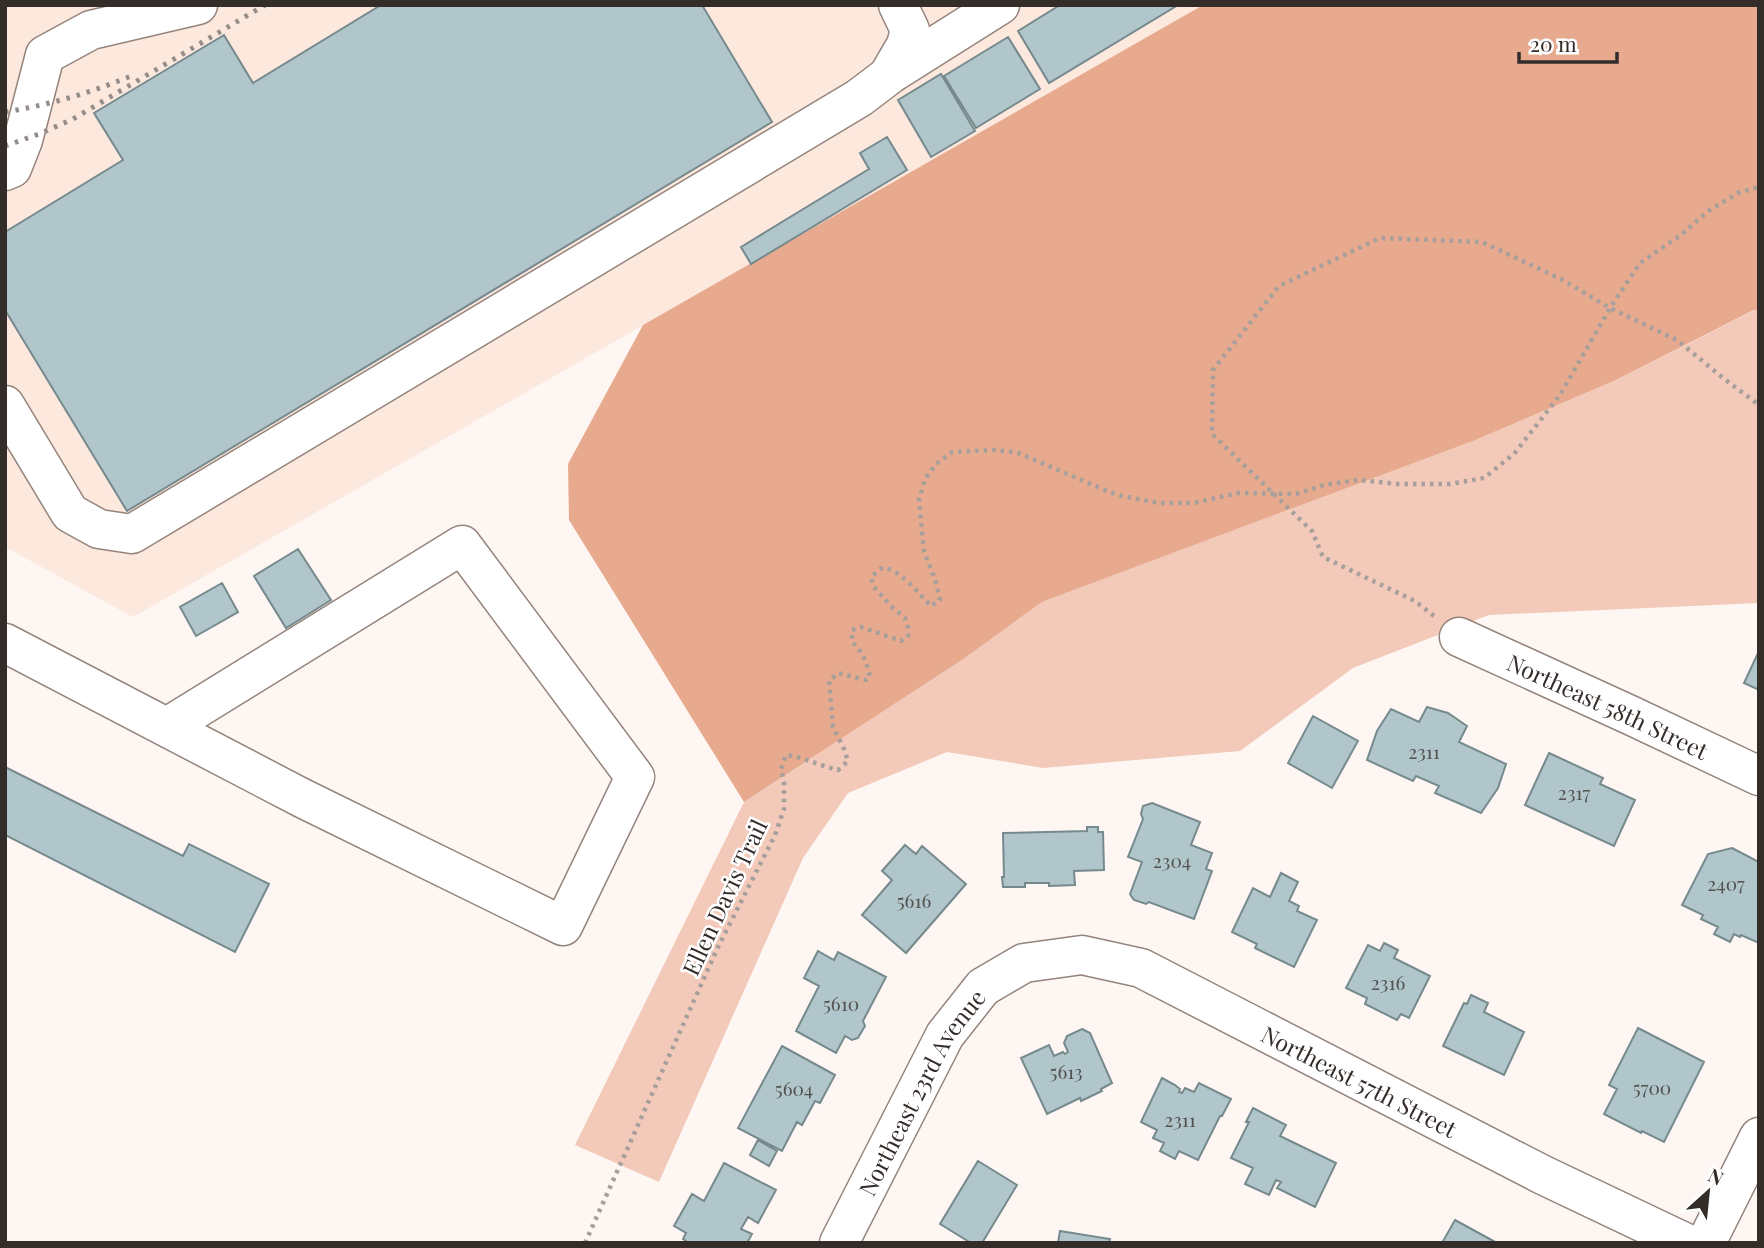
<svg xmlns="http://www.w3.org/2000/svg" width="1764" height="1248" font-family="'Playfair Display',serif">
<style>
.built{fill:#fde8de}
.green{fill:#f3cab9}
.forest{fill:#e7aa8e}
.building{fill:#b1c6ca;stroke:#768a8e;stroke-width:2}
.lines{fill:none;stroke-linecap:round;stroke-linejoin:round}
.minor-casing{stroke:#95847c;stroke-width:41}
.path{stroke:#a69f9b;stroke-width:4.5;stroke-dasharray:3.5 5;stroke-linecap:butt}
.minor{stroke:#fff;stroke-width:38}
.rail{stroke:#948d89;stroke-width:5;stroke-dasharray:3.5 7;stroke-linecap:butt}
.labels{text-anchor:middle;dominant-baseline:central;stroke-width:5;stroke-linejoin:round;paint-order:stroke}
.number-label{font-size:19px;fill:#525251}
.street-label{font-size:23px;fill:#332c29;stroke:#fff}
</style>
<rect width="100%" height="100%" fill="#fef6f2"/>
<!-- built -->
<path class="built" d="M5,5H1203L133,617L5,547Z"/>
<!-- green -->
<path class="green" d="M1755,310H1759V603L1489,615L1353,668L1240,751L1043,768L947,752L848,793L803,858L659,1182L575,1145L744,802L962,660L1042,602L1473,441L1614,381Z"/>
<!-- forest -->
<path class="forest" d="M1203,5H1759V310H1754L1614,381L1473,441L1042,602L962,660L744,802L569,520L568,464L643,325Z"/>
<!-- building -->
<path class="building" d="M381,5H702L772,122L127,511L5,310V232L123,160L94,113L224,35L253,83Z
M1060,5H1178L1049,83L1018,31Z
M1008,37L1040,89L976,128L944,76Z
M941,74L975,131L931,157L898,100Z
M887,137L907,170L751,264L741,247L869,169L860,153Z
M298,549L331,600L286,628L254,576Z
M222,583L238,612L196,636L180,607Z
M1759,651V690L1744,683Z
M1427,707L1448,713L1467,726L1459,742L1506,764L1498,788L1481,813L1435,793L1439,786L1416,776L1413,781L1367,760L1377,731L1391,709L1419,722Z
M1313,716L1358,741L1332,788L1288,763Z
M1549,753L1603,778L1600,784L1635,800L1614,846L1525,805Z
M5,767L183,856L189,844L269,884L235,952L5,835Z
M1152,803L1200,822L1191,845L1212,853L1206,869L1212,871L1194,919L1149,902L1146,904L1134,900L1130,894L1142,862L1128,857L1143,819L1141,814L1143,806Z
M1087,827H1098V832H1103L1104,870L1074,871L1075,885L1049,886V883H1025V887H1003L1002,877H1004L1003,833L1087,831Z
M905,845L916,854L922,846L966,884L906,953L862,915L892,880L882,871Z
M1732,848L1759,862V943L1741,935L1740,937L1734,934L1730,942L1714,934L1718,927L1701,919L1703,915L1682,905L1708,854Z
M1281,873L1298,882L1289,901L1299,906L1297,911L1317,920L1294,967L1255,948L1257,944L1232,932L1253,888L1270,897Z
M1384,943L1398,950L1394,958L1430,976L1409,1018L1401,1014L1397,1020L1365,1004L1367,998L1346,988L1368,945L1380,951Z
M818,951L834,960L838,952L886,977L863,1021L865,1026L858,1038L852,1040L845,1036L836,1053L796,1031L819,986L804,978Z
M1471,995L1488,1003L1484,1012L1524,1032L1504,1075L1443,1046L1464,1003L1467,1004Z
M1638,1028L1704,1062L1664,1142L1642,1131L1641,1133L1604,1114L1617,1089L1609,1085Z
M1082,1029L1090,1033L1112,1083L1101,1089L1102,1091L1081,1101L1080,1098L1047,1114L1021,1058L1049,1045L1054,1056L1063,1052L1065,1054L1068,1052L1064,1043L1067,1036Z
M782,1046L835,1075L820,1103L815,1101L802,1125L797,1122L782,1151L738,1128Z
M1162,1078L1175,1085L1180,1089L1179,1092L1182,1093L1185,1088L1194,1092L1199,1083L1231,1099L1222,1116H1220L1198,1160L1179,1151L1175,1159L1160,1151L1164,1143L1153,1138L1157,1130L1141,1122Z
M1253,1108L1286,1125L1280,1136L1336,1163L1315,1207L1277,1188L1281,1182L1276,1180L1269,1195L1245,1184L1253,1168L1231,1158L1249,1122H1246Z
M758,1140L777,1151L769,1166L750,1155Z
M978,1161L1017,1185L982,1243H971L940,1224Z
M724,1163L776,1190L758,1223L748,1217L741,1229L752,1234L747,1243H689L683,1239L686,1233L674,1226L692,1194L704,1201Z
M1455,1220L1497,1243H1442Z
M1060,1231L1110,1239L1109,1243H1058Z"/>
<g class="lines">
<defs>
<g id="minor">
<path d="M889,75L1000,5"/>
<path d="M5,171L12,168L23,140L45,55L91,30L198,5"/>
<path d="M5,405L70,513L99,529L132,534L859,98L888,76L906,45L910,30L898,5"/>
<path id="s1" d="M1459,637L1630,715L1759,776"/>
<path d="M5,643L302,798L563,926L635,777L462,545L167,727"/>
<path id="s2" d="M839,1243L945,1035L983,987L1024,963L1082,955L1141,968L1543,1175L1686,1243"/>
<path d="M1706,1243L1759,1137"/>
</g>
</defs>
<!-- minor casing -->
<use href="#minor" class="minor-casing"/>
<!-- path -->
<path class="path" d="M1434,616L1415,601L1323,557L1312,531L1212,434L1213,370L1279,286L1380,238L1482,242L1559,278L1610,308L1677,340L1723,378L1759,405
M585,1243L718,947L775,835L784,809V782L781,769L786,755C804,757 820,766 838,770L848,761L844,749L833,727L829,681L838,673L866,680L870,677C867,663 863,652 852,642V630L861,627L901,641L908,636V628L905,618L891,606L874,587L871,578C873,576 878,570 880,569C894,562 922,597 931,606L940,600L935,579L924,552L919,500L925,479L936,464L952,452L993,450L1016,452L1107,491L1122,496L1159,503H1194L1238,493L1296,494L1324,485L1358,480L1398,484H1450L1484,478L1514,454L1560,395L1610,308L1640,263L1681,235L1708,211L1738,193L1759,187"/>
<!-- minor -->
<use href="#minor" class="minor"/>
<!-- rail -->
<path class="rail" d="M5,112C49,105 90,93 131,76
M5,146L39,134L73,119L265,5"/>
</g>
<g class="labels">
<!-- number labels -->
<g class="number-label">
<text x="1424" y="751">2311</text>
<text x="1574" y="792">2317</text>
<text x="1172" y="860">2304</text>
<text x="1726" y="883">2407</text>
<text x="914" y="900">5616</text>
<text x="1388" y="982">2316</text>
<text x="841" y="1003">5610</text>
<text x="1066" y="1071">5613</text>
<text x="1652" y="1087">5700</text>
<text x="794" y="1088">5604</text>
<text x="1180" y="1119">2311</text>
</g>
<!-- street labels -->
<g class="street-label">
<text stroke="none"><textPath href="#s1" startOffset="164">Northeast 58th Street</textPath></text>
<text transform="translate(724 897) rotate(-65)">Ellen Davis Trail</text>
<text stroke="none"><textPath href="#s2" startOffset="707">Northeast 57th Street</textPath></text>
<text stroke="none"><textPath href="#s2" startOffset="172">Northeast 23rd Avenue</textPath></text>
</g>
</g>
<!-- border -->
<rect width="1764" height="1248" fill="none" stroke="#332c29" stroke-width="14"/>
<!-- north arrow -->
<g transform="translate(1708 1192) rotate(27)" stroke="#ffffff" stroke-width="5" paint-order="stroke">
<path d="M0-5L12 26L0 18L-12 26Z" fill="#332c29"/>
<text y="-10" font-size="19" font-weight="bold" text-anchor="middle" fill="#332c29">N</text>
</g>
<!-- scale -->
<path d="M1519 52v10h98v-10" fill="none" stroke="#332c29" stroke-width="3.5"/>
<text x="1530" y="52" font-size="21" fill="#332c29" stroke="#ffffff" stroke-width="5" paint-order="stroke">20 m</text>
</svg>
